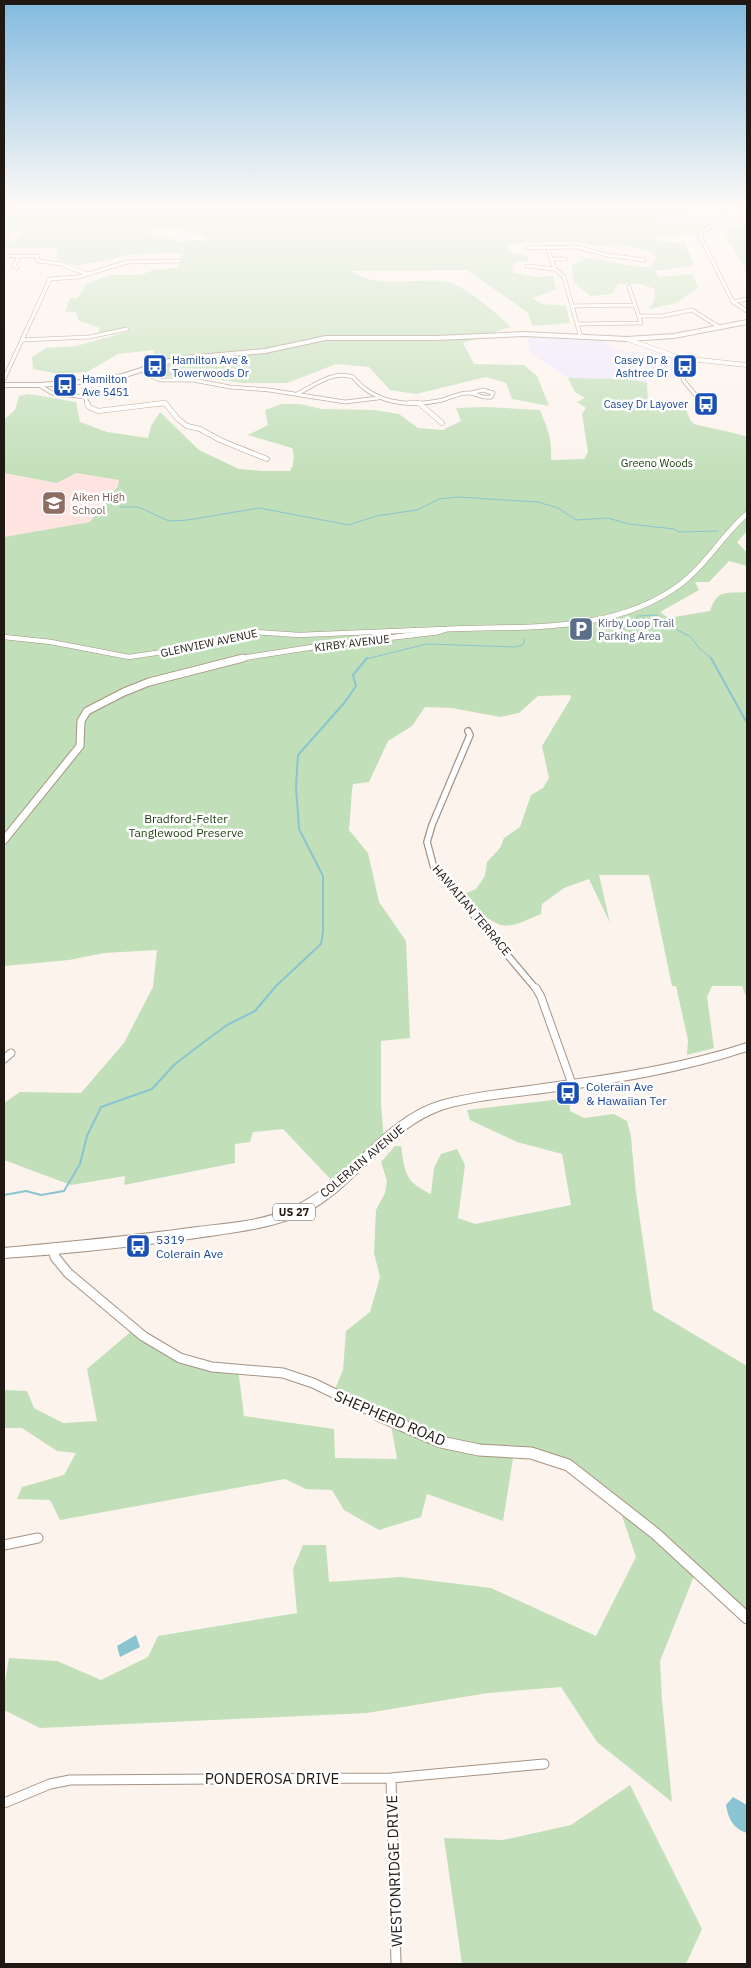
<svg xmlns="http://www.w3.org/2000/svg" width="751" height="1968" font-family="'IBM Plex Sans',sans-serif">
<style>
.commercial{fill:#ede7fd}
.education{fill:#ffe4e2}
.green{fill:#c1dfb8;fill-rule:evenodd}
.water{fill:#8ac4d2}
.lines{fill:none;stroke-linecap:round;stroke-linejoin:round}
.stream-far1{stroke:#8ac4d2;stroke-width:1}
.stream{stroke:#8ac4d2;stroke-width:2}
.minor-far4-casing{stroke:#a79383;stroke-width:4.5}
.minor-far3-casing{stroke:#a79383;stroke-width:5.5}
.minor-far2-casing{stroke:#a79383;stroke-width:8}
.minor-far1-casing{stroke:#a79383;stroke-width:9}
.minor-casing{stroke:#a79383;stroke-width:11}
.tertiary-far4-casing{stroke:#a79383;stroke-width:5}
.tertiary-far3-casing{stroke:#a79383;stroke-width:6}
.tertiary-far2-casing{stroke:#a79383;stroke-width:9}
.tertiary-far1-casing{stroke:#a79383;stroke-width:11}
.tertiary-casing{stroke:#a79383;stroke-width:13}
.primary-casing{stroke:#a79383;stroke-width:2}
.minor-far4{stroke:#fff;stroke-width:3}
.minor-far3{stroke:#fff;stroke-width:4.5}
.minor-far2{stroke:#fff;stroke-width:5.5}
.minor-far1{stroke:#fff;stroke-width:7}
.minor{stroke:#fff;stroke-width:9}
.tertiary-far4{stroke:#fff;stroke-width:4}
.tertiary-far3{stroke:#fff;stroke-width:5}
.tertiary-far2{stroke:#fff;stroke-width:7}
.tertiary-far1{stroke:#fff;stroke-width:9}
.tertiary{stroke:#fff;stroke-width:11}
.primary{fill:#fff;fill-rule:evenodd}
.labels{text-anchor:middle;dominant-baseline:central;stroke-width:5;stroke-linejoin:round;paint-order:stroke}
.far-transit-label{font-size:11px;fill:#164399;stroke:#fff;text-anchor:start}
.far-park-label{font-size:11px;fill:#173f09;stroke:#fff}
.far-education-label{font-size:11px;fill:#785e54;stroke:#fff;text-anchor:start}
.far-service-label{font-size:11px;fill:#4e5e75;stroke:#fff;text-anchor:start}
.far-street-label{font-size:11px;fill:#201913;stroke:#fff}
.shield{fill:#fff;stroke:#635e5a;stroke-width:1}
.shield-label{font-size:11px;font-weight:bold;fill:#201913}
.park-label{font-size:12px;fill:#173f09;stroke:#fff}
.street-label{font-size:12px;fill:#201913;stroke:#fff}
.transit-label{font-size:12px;fill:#164399;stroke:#fff;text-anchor:start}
.near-street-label{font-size:15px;fill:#201913;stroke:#fff}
</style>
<rect width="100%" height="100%" fill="#fcf3ed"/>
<!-- commercial -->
<path class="commercial" d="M528,334L604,339L606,344L621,351L664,354L691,359L683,378L647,377V383L628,379L568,378L529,352Z"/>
<!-- education -->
<path class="education" d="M4,473L57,483L75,473L122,480L90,522L4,537Z"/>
<!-- green -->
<path class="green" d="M4,207H686L690,215H653L657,225L716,224L694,232L696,234L653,237L661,242L685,243L694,265L655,271L658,277L693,274L698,288L676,303L649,309L654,301L655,289L640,284H618L612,294L590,296L573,281L572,264L585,260L578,256L640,267H650L657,258L652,252L616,244L600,247L576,242H527L507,245L510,251L529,257L528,260L512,264L513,272L536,277L553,276L556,290L532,298L542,304L566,306L570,323L533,326L527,312L467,270L351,271C381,291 416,276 449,282C465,286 499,315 511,327L463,343L474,364L524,365L537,376L549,406L512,399L506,383L486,377L416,394L390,390L369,367L336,364L287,383H241L194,376L163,377L158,362L151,364L154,350L118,354L87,372L59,374L33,369L32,357L46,348L76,346L130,331L98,333L100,328L78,320L76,312H65L70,298H78L86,284L112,275H141L155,269L178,268L183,253L134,254L76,266L57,259L58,248H4V242L17,240L21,231L4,230ZM141,230H188V233L205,237L207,241L186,240L185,243Z
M747,226V266L743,265L724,233L728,227Z
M568,378L628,379L647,383L648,407H685L690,420L694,424C712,429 731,431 747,437V531L737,542L747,553V566L729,561L709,582H695L699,590L660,612L668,618L710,611C718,588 726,594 747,592V999L742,986H712L707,997L714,1048L687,1055L688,1040L676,986H672L649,875H599L610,923L589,879L564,888L542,904L541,914C523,921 506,933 490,919L486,920L464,894L476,889L485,876L487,862L500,848L504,838L520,827L531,795L543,788L549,778L542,746L571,698L570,695L538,696L519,713L500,717L452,708L425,707L412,726L388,741L369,782L353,784L352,790L349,830L368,853L379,902L406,941L410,1038L381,1041V1103L384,1143L337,1186L283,1129L253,1132L250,1142L235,1144V1163L124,1185L125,1176L71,1185L4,1160V1103L20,1092L81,1093L124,1043L153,987L157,950L104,953L69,960L4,966V537L90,522L118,486L119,480L76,473L57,483L4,473V420L15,410L19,396L29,394L76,402L80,422L107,432L148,438L151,426L160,412L199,450L239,469L261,471H290C294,465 295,455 292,448L248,435L268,425L265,410L282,404H300L322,409L374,410L399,414L418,428L443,430L461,421L456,408L486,407L540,410C548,430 552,438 551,460L584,459L588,452L582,414L586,408L577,402L585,398L575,392Z
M570,1098V1111L584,1118L614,1114L627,1121L631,1137L636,1193L653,1310L747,1366V1618L696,1571L660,1661L662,1700L672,1802L597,1742L561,1687L488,1693L367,1713L40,1728L4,1710V1688L9,1658L57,1661L101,1680L148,1657L158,1636L297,1613L293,1569L303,1545H326L329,1582L401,1577L491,1588L596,1636L636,1557L618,1504L581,1473L514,1452L503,1521L427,1494L421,1517L379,1530L344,1510L332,1490L306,1489L285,1479L60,1520L50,1500L17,1499L22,1487L64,1475L76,1453L57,1451L22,1428H4V1390L27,1391L34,1408L63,1423L97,1421L87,1369L134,1329L180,1358L238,1368L244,1416L334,1429L335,1458L397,1459L390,1420L333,1394L343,1370L346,1331L370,1312L380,1277L374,1253L376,1210L385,1193L387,1181L381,1162L395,1146H401C405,1173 405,1182 431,1194L434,1168L441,1154L457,1149L465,1165L458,1218L475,1224L571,1205L562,1154L517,1142L470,1120L467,1110Z
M630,1785L702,1929L686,1964H462L444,1838L503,1840L571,1825Z"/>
<!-- water -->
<path class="water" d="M136,1635L140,1647L120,1657L117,1646Z
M733,1797L747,1805V1833C733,1829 728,1818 726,1805Z"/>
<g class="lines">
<!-- stream-far1 -->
<path class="stream-far1" d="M120,507H138L169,521L188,520L259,508L349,525L376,516L417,510L439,499L458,497L538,502L558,508L576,520L608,518L629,524L674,529L679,532L718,531
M616,632L625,628L638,616L657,615L660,621L691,637L699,648L712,659
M366,659L427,644L515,647L523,645L525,639"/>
<!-- stream -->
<path class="stream" d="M711,658L747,723
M4,1195L26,1191L41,1195L64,1191L80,1164L87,1136L101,1107L152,1089L175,1064L200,1045L227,1025L255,1011L276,986L321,944L323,932V876L299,829L296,787L298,755L345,702L356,686L353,675L367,658"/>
<defs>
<path id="minor-far4" d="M729,207L728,215L699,234L733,302L747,311
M4,235H10
M547,247L555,269L564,277L581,338
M526,248L577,247L607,255L644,260
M4,256H38L37,259L39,261L61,264L87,274
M552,259H566
M527,266L555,269
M17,268L14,266L19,256
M733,302L747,299
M572,306L635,305
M639,316H662L692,310L719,327
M577,324L641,323L629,287
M22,340L89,337L127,329
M691,359L683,380L698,398L700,404
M148,368L152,372L153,377L160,380H193L230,387L269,390L345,402L378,398
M4,379L50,279L78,277L127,262L180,261
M39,385L52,393L85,397L88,404
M297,394C315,385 333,370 353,377C374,403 407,407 438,401C448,399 458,393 468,393C477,393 482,399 491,397L493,393L483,390L471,393
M419,403L421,404
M153,404H166"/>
<path id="minor-far3" d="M87,403L89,407L98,411L164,403
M165,403L178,419L187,426L200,429L220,440L267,459
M409,403H417
M419,403L442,423
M699,403L700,405
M4,637L51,642L129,657L216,644L255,632L299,635L445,629"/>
<path id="minor-far2" d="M468,731L470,735L432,825L427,842L434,868L536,989"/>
<path id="minor-far1" d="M536,988L541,997L572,1084
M4,1059L11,1053"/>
<path id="minor" d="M4,1545L38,1538
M391,1778L396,1964
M4,1803L50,1784L70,1780L391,1778L544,1764"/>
<path id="tertiary-far4" d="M627,339L680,358L747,365"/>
<path id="tertiary-far3" d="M237,659L326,645L438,632L447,629C525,626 616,634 682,583C707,564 723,534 747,514"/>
<path id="tertiary-far2" d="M4,840L80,746L81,721L87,711L124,692L149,682L243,658"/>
<path id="tertiary-far1" d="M53,1248L55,1257L68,1273L143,1336L180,1358L212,1367L283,1373L313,1383L381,1416"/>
<path id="tertiary" d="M378,1415L441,1442L479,1450L531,1453L568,1465L656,1534L747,1618"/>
<path id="primary" d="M747,320V324L674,338L627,341L524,336L436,340H326L265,353L177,361L125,377L94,383L39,387H4V383H39L94,379L122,374L176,357L265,349L326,336H436L524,332L627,337L674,334Z
M747,1043V1051C683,1072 617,1083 550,1092C515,1097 478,1099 444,1109C387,1128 357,1187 305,1213C269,1230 228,1233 189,1239C128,1247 66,1254 4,1258V1248C68,1242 133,1236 197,1227C230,1223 267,1221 297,1205C350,1179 382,1119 440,1101C476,1091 513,1089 550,1083C617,1074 683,1064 747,1043Z"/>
</defs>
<!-- minor-far4 casing -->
<use href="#minor-far4" class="minor-far4-casing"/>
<!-- minor-far3 casing -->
<use href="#minor-far3" class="minor-far3-casing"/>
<!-- minor-far2 casing -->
<use href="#minor-far2" class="minor-far2-casing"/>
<!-- minor-far1 casing -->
<use href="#minor-far1" class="minor-far1-casing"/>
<!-- minor casing -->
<use href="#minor" class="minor-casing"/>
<!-- tertiary-far4 casing -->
<use href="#tertiary-far4" class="tertiary-far4-casing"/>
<!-- tertiary-far3 casing -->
<use href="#tertiary-far3" class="tertiary-far3-casing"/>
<!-- tertiary-far2 casing -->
<use href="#tertiary-far2" class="tertiary-far2-casing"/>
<!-- tertiary-far1 casing -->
<use href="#tertiary-far1" class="tertiary-far1-casing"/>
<!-- tertiary casing -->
<use href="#tertiary" class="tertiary-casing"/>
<!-- primary casing -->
<use href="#primary" class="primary-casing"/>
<!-- minor-far4 -->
<use href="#minor-far4" class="minor-far4"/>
<!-- minor-far3 -->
<use href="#minor-far3" class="minor-far3"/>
<!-- minor-far2 -->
<use href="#minor-far2" class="minor-far2"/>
<!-- minor-far1 -->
<use href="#minor-far1" class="minor-far1"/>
<!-- minor -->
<use href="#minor" class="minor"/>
<!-- tertiary-far4 -->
<use href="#tertiary-far4" class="tertiary-far4"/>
<!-- tertiary-far3 -->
<use href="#tertiary-far3" class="tertiary-far3"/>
<!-- tertiary-far2 -->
<use href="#tertiary-far2" class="tertiary-far2"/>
<!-- tertiary-far1 -->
<use href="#tertiary-far1" class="tertiary-far1"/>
<!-- tertiary -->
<use href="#tertiary" class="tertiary"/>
<!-- primary -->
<use href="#primary" class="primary"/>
</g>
<!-- sky -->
<linearGradient id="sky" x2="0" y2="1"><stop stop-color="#82badf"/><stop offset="0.43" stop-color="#fefaf7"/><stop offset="1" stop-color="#fefaf7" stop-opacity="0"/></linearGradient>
<rect width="751" height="482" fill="url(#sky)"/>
<!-- icons -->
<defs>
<symbol id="bus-square" viewBox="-11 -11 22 22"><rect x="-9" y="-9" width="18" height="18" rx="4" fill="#1a4fb4" stroke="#fff"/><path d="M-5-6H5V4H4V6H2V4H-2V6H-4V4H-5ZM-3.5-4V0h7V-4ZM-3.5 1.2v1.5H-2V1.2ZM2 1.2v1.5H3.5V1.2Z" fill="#fff"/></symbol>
<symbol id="school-square" viewBox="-11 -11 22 22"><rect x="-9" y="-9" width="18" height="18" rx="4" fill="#8d6e63" stroke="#fff"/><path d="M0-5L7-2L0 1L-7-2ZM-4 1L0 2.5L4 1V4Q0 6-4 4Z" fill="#fff"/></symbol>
<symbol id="parking-square" viewBox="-11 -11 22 22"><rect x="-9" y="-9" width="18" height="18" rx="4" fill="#5c6f8a" stroke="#fff"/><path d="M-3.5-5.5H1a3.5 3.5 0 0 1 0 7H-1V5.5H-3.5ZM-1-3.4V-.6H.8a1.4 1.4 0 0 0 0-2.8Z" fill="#fff"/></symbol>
</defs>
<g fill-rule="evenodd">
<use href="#bus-square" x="141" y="352" width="28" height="28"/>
<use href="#bus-square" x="671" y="352" width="28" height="28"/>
<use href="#bus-square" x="51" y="371" width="28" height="28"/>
<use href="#bus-square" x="692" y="390" width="28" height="28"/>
<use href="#school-square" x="40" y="489" width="28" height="28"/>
<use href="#parking-square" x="567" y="615" width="28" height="28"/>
<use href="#bus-square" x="554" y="1079" width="28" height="28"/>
<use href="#bus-square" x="124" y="1232" width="28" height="28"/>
</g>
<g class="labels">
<!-- far-transit labels -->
<g class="far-transit-label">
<text x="172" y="360">Hamilton Ave &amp;<tspan x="172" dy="13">Towerwoods Dr</tspan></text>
<text x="668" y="360" text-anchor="end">Casey Dr &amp;<tspan x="668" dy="13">Ashtree Dr</tspan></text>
<text x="82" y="379">Hamilton<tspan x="82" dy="13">Ave 5451</tspan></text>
<text x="688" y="404" text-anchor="end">Casey Dr Layover</text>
</g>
<!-- far-park labels -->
<g class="far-park-label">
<text x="657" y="463">Greeno Woods</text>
</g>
<!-- far-education labels -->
<g class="far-education-label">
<text x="72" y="497">Aiken High<tspan x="72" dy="13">School</tspan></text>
</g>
<!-- far-service labels -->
<g class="far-service-label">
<text x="598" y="623">Kirby Loop Trail<tspan x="598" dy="13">Parking Area</tspan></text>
</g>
<!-- far-street labels -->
<g class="far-street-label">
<text transform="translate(209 643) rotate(-12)">GLENVIEW AVENUE</text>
<text transform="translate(352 643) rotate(-7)">KIRBY AVENUE</text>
</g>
<!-- shield labels -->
<rect class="shield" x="273" y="1203.5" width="42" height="17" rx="4"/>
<g class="shield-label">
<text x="294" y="1212">US 27</text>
</g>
<!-- park labels -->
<g class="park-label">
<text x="186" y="818">Bradford-Felter<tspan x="186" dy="14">Tanglewood Preserve</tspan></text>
</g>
<!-- street labels -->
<g class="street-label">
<text transform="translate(472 910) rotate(50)">HAWAIIAN TERRACE</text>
<text transform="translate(362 1161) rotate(-40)">COLERAIN AVENUE</text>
</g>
<!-- transit labels -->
<g class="transit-label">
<text x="586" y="1086">Colerain Ave<tspan x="586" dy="14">&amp; Hawaiian Ter</tspan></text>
<text x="156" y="1239">5319<tspan x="156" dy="14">Colerain Ave</tspan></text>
</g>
<!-- near-street labels -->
<g class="near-street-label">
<text transform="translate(390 1418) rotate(23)">SHEPHERD ROAD</text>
<text x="272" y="1778">PONDEROSA DRIVE</text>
<text transform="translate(394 1871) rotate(-92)">WESTONRIDGE DRIVE</text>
</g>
</g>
<!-- border -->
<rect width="751" height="1968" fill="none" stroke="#201913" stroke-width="10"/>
</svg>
